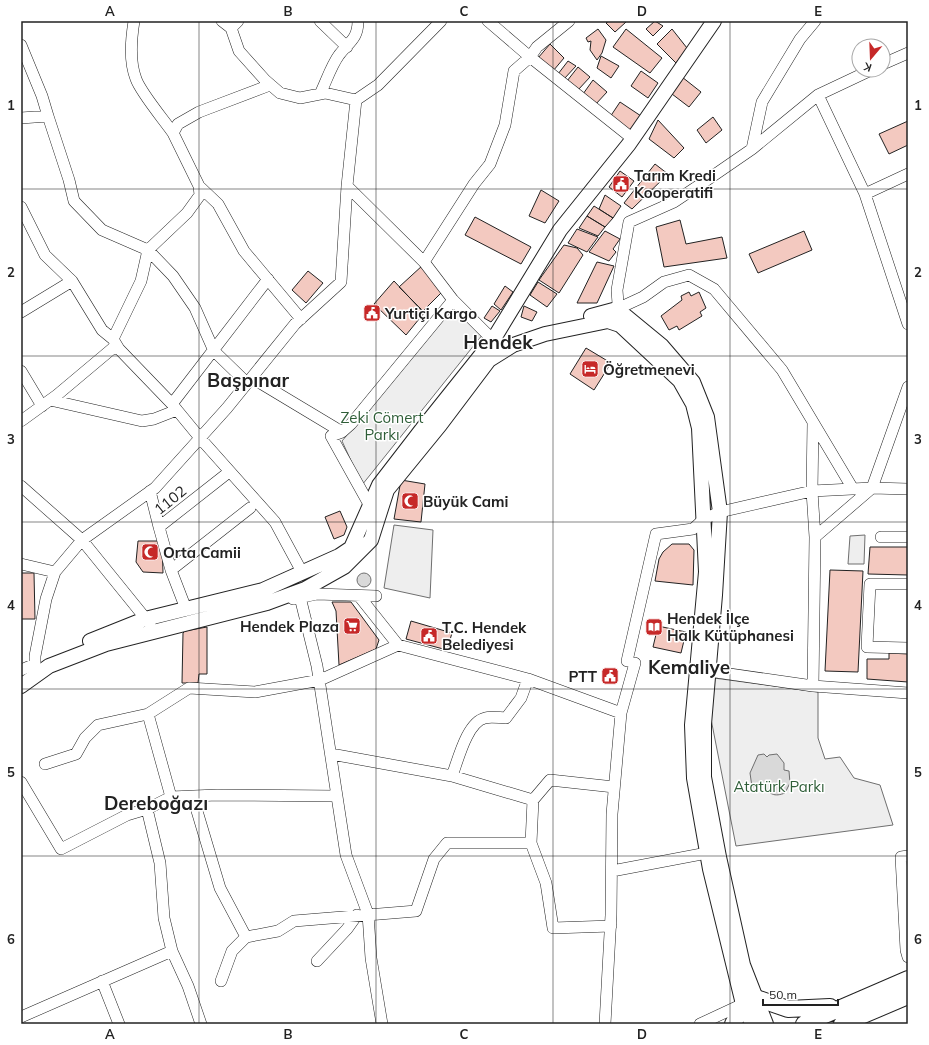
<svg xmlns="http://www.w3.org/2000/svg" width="929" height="1045" font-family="Mulish,sans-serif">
<rect width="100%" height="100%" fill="#fff"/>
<path fill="#eee" stroke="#6f6f6f" d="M456 304 483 334 362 485 342 441Z
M394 525 433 530 430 598 384 588Z
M865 535 864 564H848L850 536Z
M714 678 818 692V738L825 759 840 757 854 778 880 785 893 825 736 846 711 719Z"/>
<path fill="#d9d9d9" stroke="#6f6f6f" d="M357 580a7 7 0 1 1 14 0a7 7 0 1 1-14 0Z
M764 754 767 757 769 755 777 754 784 763V770L789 771 790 783 785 793C775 797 768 795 765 784L752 787 750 773 758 755Z"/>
<path fill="#f3c9c0" stroke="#222" d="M609 21H625L626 22 615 32 606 23Z
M655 21 663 26 653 36 646 29Z
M598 29 606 40 602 53 597 60 590 50 591 41 588 42 586 38Z
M626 29 662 58 650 73 613 47Z
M672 29 687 48 676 63 657 44Z
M550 44 564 58 553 71 538 58Z
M601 56 619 66 611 78 597 68Z
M568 61 576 66 564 79 558 74Z
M578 67 590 77 578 90 567 81Z
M641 71 658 83 648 98 631 86Z
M682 77 701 92 689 107 672 94Z
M593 80 607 92 595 105 583 94Z
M620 102 641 116 629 131 610 117Z
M713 117 722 130 706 143 697 130Z
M658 120 684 148 674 158 649 139Z
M908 121V145L889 154 879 134Z
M655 164 668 174 632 209 624 203Z
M620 171 634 181 622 197 609 187Z
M541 190 559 201 545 223 529 216Z
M605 195 621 206 613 218 599 209Z
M594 206 613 218 605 227 587 216Z
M587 216 605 227 598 236 579 228Z
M475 217 531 247 521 264 465 235Z
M680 220 686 244 722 237 727 258 664 267 656 227Z
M577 229 598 237 587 252 568 243Z
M605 231 620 239 613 249 616 252 609 261 589 252Z
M804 231 812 250 758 273 749 254Z
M564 245 577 248 583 255 559 293 539 280Z
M597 262 614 266 597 303H577Z
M423 265 443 291 423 311 399 287Z
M308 271 323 283 306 303 292 290Z
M394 281 424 313 406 335 374 304Z
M538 282 557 294 547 307 530 295Z
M505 286 513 292 501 310 494 304Z
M689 292 691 296 699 292 706 308 700 312 702 316 679 330 677 326 669 330 661 316 682 300 681 296Z
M492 306 500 311 491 322 484 318Z
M524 306 537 312 532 321 521 317Z
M586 348 611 363 594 390 570 374Z
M401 480 425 484 421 522 394 519Z
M340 511 347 527 344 535 334 539 325 517Z
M138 541H162L163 573 143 572 136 562Z
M672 544H689L694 550 693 585 655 581 659 559 663 552Z
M870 547H908V575L868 574Z
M830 570 863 571 858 672 825 671Z
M21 573H34L35 619H21Z
M332 602H351L379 640 376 649 339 665 336 611Z
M411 621 452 633 447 650 406 639Z
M658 626 686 632 681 653 653 647Z
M207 627V674H199L198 683H182L183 633 185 631Z
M889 653 908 654V682L867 679V659H889Z"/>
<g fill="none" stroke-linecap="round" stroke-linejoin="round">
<defs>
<path id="minor" d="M134 21C131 40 129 61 136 79 141 93 164 120 173 133
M222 21 231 28
M238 21 231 28 239 51 265 80 280 93 300 98 325 93 356 100 378 85 441 21
M320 21 347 47
M488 21 530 57 514 71 505 125 490 164 474 184 424 262 453 300 493 340
M569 21 537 47 530 57 633 139
M21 45 42 96 48 116
M883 64 908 53
M270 85 199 112 178 124 173 133 199 186 200 195 187 213 148 250 141 281 113 339 119 349 172 404 200 438 275 522 302 572
M320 94C326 82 331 66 339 55 349 42 358 39 358 21
M818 95 865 194 908 174
M356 100 347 186 424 262
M21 118 48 116 69 180 74 201 102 230 148 250 173 276 195 308 214 351 247 383
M752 149 762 102 800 39 815 21
M199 186 218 204 244 251 301 319
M865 194 908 324
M21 207 45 255 72 281 102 330 113 339
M617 309 643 297 664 282 689 275 714 289 782 370 853 489
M21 312 72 281
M619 317 617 290 629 222 674 202 707 180 752 149 818 95 871 70
M21 371 42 406
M252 378 342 432
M50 400 142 421 154 419 177 410
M172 404 268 279
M21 421 57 395 113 348 119 349
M21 486 82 540 150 624
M150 491 159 527
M370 506 331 436 342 432 351 424 453 300
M815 537 872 488 908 387
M881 537H908
M21 564 55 572
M171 570 250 508
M908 584H870L867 647 908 648
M359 596 398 645
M300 597 317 666 346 855 368 914 371 958 382 1024
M293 599 317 594 376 596
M186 609 171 570 159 527 229 472
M627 661 656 534 693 529 704 519 720 512 812 491 872 488 908 489
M21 670 35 664V656L46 599 55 572 82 540 155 488 227 408 295 324 341 282 347 186
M702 670 813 686 908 693
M813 686 815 537 812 491 813 423
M148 714 189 688 255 692 320 680 398 645 528 679
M331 754 452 776 533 800
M45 764 76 754 85 738 98 725 148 714 171 797
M452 776C458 760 467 722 485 718 491 716 500 718 506 718L521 698 528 679 621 713
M21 782 61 849 127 815 147 809 171 797 217 795 337 796
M199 796 197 811 220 888 246 937 232 951 221 981
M531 843 533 800 550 780 614 787
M908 856 901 857 906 950 908 957
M612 871 707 853
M246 937 278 931 294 921 416 911 434 859 447 843H531L546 883 553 928 611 926
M172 951 188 986 201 1024
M317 961 347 929 357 915
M102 981 119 1024
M21 1017 172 951 164 918 160 863 147 809
M605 1024 611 915 612 814 621 713 635 663
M700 1024 743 1004"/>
<path id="major" d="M591 316 617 309 662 346 693 382 707 417 720 512 715 595 704 724V777L719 857 743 965 766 1024
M90 641 145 619 263 590 339 556 351 548 379 485 426 424 493 340 560 230 629 144 714 21
M21 686 49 666 106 644 267 603 305 589 344 567 371 540 387 490 440 425 489 360 513 345 545 334 608 321 620 325 680 381 693 404 699 428 706 572 692 725 694 778 710 869 743 1004 752 1024"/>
<path id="highway" d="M756 998 788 1009 830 1007
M733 1024 743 1004
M804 1024 908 979
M842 1024 908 996"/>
</defs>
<use href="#minor" stroke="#222" stroke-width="12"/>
<use href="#major" stroke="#222" stroke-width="16"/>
<use href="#highway" stroke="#222" stroke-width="18"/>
<use href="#minor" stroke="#fff" stroke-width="11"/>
<use href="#major" stroke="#fff" stroke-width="14"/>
<use href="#highway" stroke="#fff" stroke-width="16"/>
</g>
<path fill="none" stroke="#222" stroke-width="1" stroke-opacity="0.55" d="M199 21V1024M376 21V1024M553 21V1024M730 21V1024M21 189H908M21 356H908M21 522H908M21 689H908M21 856H908"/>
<defs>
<symbol id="civic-square" viewBox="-11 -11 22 22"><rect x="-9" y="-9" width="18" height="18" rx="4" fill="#c62828" stroke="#fff"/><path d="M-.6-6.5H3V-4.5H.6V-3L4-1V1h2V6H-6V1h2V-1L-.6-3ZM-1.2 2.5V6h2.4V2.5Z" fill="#fff"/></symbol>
<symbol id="hotel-square" viewBox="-11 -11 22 22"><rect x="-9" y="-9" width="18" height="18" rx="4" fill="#c62828" stroke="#fff"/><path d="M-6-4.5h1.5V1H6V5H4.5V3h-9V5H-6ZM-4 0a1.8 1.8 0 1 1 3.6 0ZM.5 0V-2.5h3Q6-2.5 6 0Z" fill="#fff"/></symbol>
<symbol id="mosque-square" viewBox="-11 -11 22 22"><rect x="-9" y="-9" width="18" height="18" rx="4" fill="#c62828" stroke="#fff"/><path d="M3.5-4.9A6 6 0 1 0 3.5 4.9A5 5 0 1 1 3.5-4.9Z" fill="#fff"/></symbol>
<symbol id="supermarket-square" viewBox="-11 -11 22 22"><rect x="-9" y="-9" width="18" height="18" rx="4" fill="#c62828" stroke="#fff"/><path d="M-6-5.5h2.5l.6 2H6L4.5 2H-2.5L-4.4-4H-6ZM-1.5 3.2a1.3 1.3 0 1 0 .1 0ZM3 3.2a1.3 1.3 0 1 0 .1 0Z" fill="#fff"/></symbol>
<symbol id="library-square" viewBox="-11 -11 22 22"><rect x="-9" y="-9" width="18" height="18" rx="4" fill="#c62828" stroke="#fff"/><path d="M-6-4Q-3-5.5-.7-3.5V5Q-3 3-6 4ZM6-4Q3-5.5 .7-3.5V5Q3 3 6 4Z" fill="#fff"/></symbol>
</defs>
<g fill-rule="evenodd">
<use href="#civic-square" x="611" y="174" width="20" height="20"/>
<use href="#civic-square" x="362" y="303" width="20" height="20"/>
<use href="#hotel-square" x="580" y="359" width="20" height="20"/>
<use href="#mosque-square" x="400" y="491" width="20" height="20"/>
<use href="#mosque-square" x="140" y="542" width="20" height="20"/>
<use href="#supermarket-square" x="342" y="616" width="20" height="20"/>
<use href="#library-square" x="644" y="617" width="20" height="20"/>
<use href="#civic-square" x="419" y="626" width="20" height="20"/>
<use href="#civic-square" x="600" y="666" width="20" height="20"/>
</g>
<g text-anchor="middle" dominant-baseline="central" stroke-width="3" stroke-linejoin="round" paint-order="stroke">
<g font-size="15" font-weight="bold" fill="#222" stroke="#fff" text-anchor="start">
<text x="634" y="175">Tarım Kredi<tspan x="634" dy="17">Kooperatifi</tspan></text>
<text x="385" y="313">Yurtiçi Kargo</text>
<text x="603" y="369">Öğretmenevi</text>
<text x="423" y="501">Büyük Cami</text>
<text x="163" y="552">Orta Camii</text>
<text x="667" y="618">Hendek İlçe<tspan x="667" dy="17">Halk Kütüphanesi</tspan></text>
<text x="339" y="626" text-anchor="end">Hendek Plaza</text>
<text x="442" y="627">T.C. Hendek<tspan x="442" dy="17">Belediyesi</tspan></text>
<text x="597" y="676" text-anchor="end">PTT</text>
</g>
<g font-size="15" fill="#2f5e38" stroke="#fff">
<text x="382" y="417">Zeki Cömert<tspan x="382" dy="17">Parkı</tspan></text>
<text x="779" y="786">Atatürk Parkı</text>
</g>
<g font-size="15" fill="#222" stroke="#fff">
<text transform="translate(170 500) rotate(-39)">1102</text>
</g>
<g font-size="19" font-weight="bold" fill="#222" stroke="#fff">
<text x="498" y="342">Hendek</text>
<text x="248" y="380">Başpınar</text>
<text x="689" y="667">Kemaliye</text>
<text x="156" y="803">Dereboğazı</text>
</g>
</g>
<rect width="929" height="1045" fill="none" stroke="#ffffff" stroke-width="44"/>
<g transform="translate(871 58) rotate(199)"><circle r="19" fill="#ffffff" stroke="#a7a7a7"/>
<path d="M0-3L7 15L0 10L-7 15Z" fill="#c62828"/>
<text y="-6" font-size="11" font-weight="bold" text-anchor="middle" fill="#222222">K</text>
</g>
<path d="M763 999v6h75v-6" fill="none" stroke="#222222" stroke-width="2"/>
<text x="769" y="999" font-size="12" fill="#222222" stroke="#ffffff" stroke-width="3" paint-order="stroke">50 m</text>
<rect x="22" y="22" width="885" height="1001" fill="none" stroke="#222" stroke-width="1.5"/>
<g font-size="13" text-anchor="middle" font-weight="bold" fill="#222">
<text x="110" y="16">A</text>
<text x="288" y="16">B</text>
<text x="464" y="16">C</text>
<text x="642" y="16">D</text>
<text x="818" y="16">E</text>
<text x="11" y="110">1</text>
<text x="918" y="110">1</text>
<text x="11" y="277">2</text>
<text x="918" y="277">2</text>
<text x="11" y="444">3</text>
<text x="918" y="444">3</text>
<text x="11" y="610">4</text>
<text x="918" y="610">4</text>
<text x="11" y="777">5</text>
<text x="918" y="777">5</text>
<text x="11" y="944">6</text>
<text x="918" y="944">6</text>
<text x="110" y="1039">A</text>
<text x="288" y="1039">B</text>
<text x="464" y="1039">C</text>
<text x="642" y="1039">D</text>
<text x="818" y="1039">E</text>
</g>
</svg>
